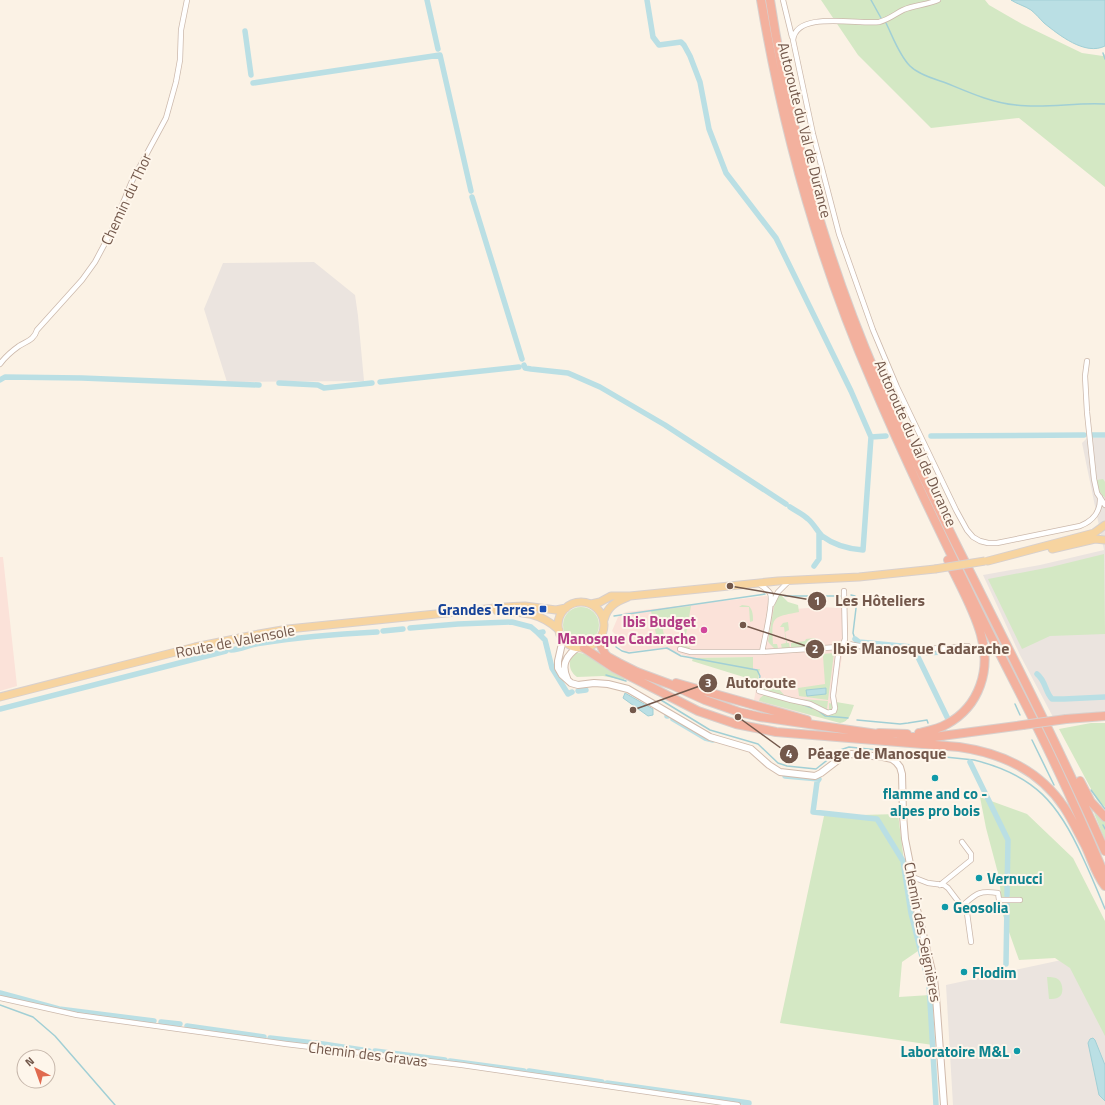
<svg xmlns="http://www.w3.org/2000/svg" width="1105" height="1105" font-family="'Titillium Web',sans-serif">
<rect width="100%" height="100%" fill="#fbf2e5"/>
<path fill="#fbe2d9" d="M0 557H3L17 686 0 691Z
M767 596 771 606 795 609 821 607 839 608 847 606 848 634 843 650 832 720 789 710 754 700 760 669H753V657L693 658 662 648 626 652 618 645 615 634 612 631 618 617 622 614 626 612Z"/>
<path fill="#ebe4df" d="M314 262 355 295 358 316 364 381 227 382 204 309 223 263Z
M1087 438H1105V711L1053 717 1020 655 983 575 1040 565 1104 550 1082 443Z
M1080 956 1105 1022V1105H953L946 985Z"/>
<path fill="#d4e8c4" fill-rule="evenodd" d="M821 0H985L989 5 1022 24 1082 53 1103 56 1105 54V187L1019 118 931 128 858 55Z
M1103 479 1105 482V498C1100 493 1097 487 1097 480Z
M1104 554 1105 634 1050 636 1022 649 988 579 1051 567Z
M778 594 781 595 788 602 798 605 799 612C773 617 771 616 773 644H777L778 648H774L769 643 768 641 774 607Z
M742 605 749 606C753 611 753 615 753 621L750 622 749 607H739Z
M691 606 684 646 689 647V645L690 650 681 647 686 622C676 618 667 615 662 626L664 635 662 636 656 634 651 611Z
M563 625a18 18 0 1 1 36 0a18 18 0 1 1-36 0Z
M788 622 789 630 785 632 787 643H789L790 648 782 649 781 644 786 643 784 627H780L783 623Z
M815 638 816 646 791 648V643L805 641 806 639Z
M575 653C587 651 597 663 607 669 612 673 619 675 625 678L624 680 603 676 577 677C569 671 569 665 571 656Z
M834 653 828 700 799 696 798 688 825 684 823 656 810 657V655ZM825 688 826 694 807 696V690Z
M753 657V669H760L756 690 749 688 751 682 750 679 692 661 693 658Z
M760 688H778L785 696Z
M765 694 787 701 807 704 827 714H834L836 708V702L854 705C851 713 849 722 840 723L759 701 760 698Z
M802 699 828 701 827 709 829 710V703L833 704V710L829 712 809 701Z
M1091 723H1105V807L1097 800 1059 729Z
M980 797 1027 814 1073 858 1105 921V1036L1070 968 1055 958 1019 960 1003 915 999 877 986 828Z
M1094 813 1105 821V840Z
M898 814 910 908 918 951 902 962 899 997 930 995 933 1045 780 1023 824 816Z
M1047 977C1051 977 1056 977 1059 980 1063 984 1064 994 1059 997 1056 999 1052 999 1049 999Z"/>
<path fill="#badfe4" stroke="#a1cfd5" d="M1011 0H1105V46C1085 56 1059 35 1044 23 1040 19 1036 14 1031 10 1025 6 1017 4 1011 0Z
M826 688V694L807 696 806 690Z
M625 693 653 709V715L648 716 623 698Z
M1093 1038 1095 1040 1105 1065V1101L1099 1095 1088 1043 1090 1039Z"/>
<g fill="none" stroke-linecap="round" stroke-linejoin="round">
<path stroke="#a1cfd5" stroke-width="1.5" d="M871 0 881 18
M886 23C893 37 899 55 910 66 919 75 935 79 946 83 968 92 992 103 1016 105 1046 109 1075 102 1105 104
M1103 53 1105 59
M851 595 855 596 857 600 853 633 855 639
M785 596H840
M614 616 765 594
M616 647 622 651 629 653 667 648 681 656 687 657 757 670 760 676 758 686
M606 675 626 681
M661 700 710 730 758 744 778 763 787 766 816 769 840 750 849 747 974 760C1035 775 1059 804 1083 858 1091 875 1098 892 1105 909
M801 704 812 708
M1015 704 1020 715
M816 709 825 716 848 718
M857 720 900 724 908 723 927 720 928 723
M1032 740 1054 785
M1091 790 1105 809
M1103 825 1105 829
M0 1005 33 1017 55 1036 115 1105"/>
<path stroke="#badfe4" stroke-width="5.5" d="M427 0 438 49
M647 0 653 37 659 45 681 42 684 45 690 56 700 82 709 129 726 173 776 238 851 391 871 437 863 550C848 549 834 545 822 536 817 531 814 524 808 519 803 514 796 511 790 507
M245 31 251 75
M253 83 440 55 471 191
M472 197 522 359
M524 365 525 368 531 369 568 373 600 387 665 425 786 504
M0 380 5 377 82 378 259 385
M380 382 519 367
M279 383 318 385 324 388 372 383
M1092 435H1105
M931 436 1084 435
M871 437 886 436
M814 566 819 559V533
M410 628 458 624 512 622 531 627 538 633 543 632
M383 631 403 629
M538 633 545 640 552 668 568 694 572 692
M855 639 859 642 912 647
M231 650C242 649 251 644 262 643 299 637 338 634 377 632
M916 653 947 717
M921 653 968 651
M1037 674C1046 681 1045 692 1052 699H1064L1105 697
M578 691 586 690
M0 709 226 651
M667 716H668
M673 719 705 738 713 740
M970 762 1008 840 1007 895
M785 776 819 779 817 782 813 812 877 819 903 861 911 913 929 984 936 1105
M1006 964 1007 904
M1006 975V973
M0 993 59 1009 154 1021
M161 1022 180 1024
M187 1026 264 1037
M270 1038 323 1044 369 1051
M375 1051 445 1060
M450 1061 524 1071
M529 1071 602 1082
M607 1083 749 1103"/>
<defs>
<path id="street" d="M783 0 792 37
M938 0C927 5 914 5 903 10 895 14 888 20 879 22 859 25 796 10 793 40L813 134 839 234 873 330 897 387 956 510 967 530 973 537 980 541 988 543H997L1080 526C1093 521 1101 511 1100 497
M1087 361 1085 376 1087 412 1094 479 1097 493 1105 505
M0 364C5 357 12 351 19 346 27 341 34 340 37 330L82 280 95 262 111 232 132 181 166 118 176 82 180 60 181 30 187 0
M772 604 778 592 790 580
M844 643C885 653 926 649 968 646
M680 649 691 652H762C764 641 774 601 770 593 767 589 762 586 758 583
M762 652 839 647
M759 691 791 700 810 704 828 713 834 711 835 708 833 696 839 647 843 645 845 639 844 591
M910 876 928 883 944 885 948 888 967 913 971 942
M940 885 971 860V854L962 842
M1000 900H1020
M962 906C976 894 978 890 998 893L1000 906
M0 998 77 1015 286 1044 462 1065 738 1105"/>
<path id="secondary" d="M563 639 558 661V668L562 675 571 683 578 685 594 683 608 684 628 689 710 737 751 749 769 765 780 772 815 776 821 773 842 757 851 754 883 757 892 759 896 762 900 767 902 774 903 815 905 839 910 864 911 885 934 979 936 997 944 1105
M567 678C561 665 566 656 577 648"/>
<path id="primary" d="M1052 549 1095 539 1105 540
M988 561 1094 533 1105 525
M558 625a23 23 0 1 1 46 0a23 23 0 1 1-46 0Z
M591 604 600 602 611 596H630L778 581 859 577 935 569
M497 611C521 612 540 612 559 630
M604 620C607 607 615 602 628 597
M0 697 195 647 259 634 288 629 505 607 525 606 556 610 566 608"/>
<path id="highway" d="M761 0C783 131 819 260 872 382 904 458 940 532 976 606 997 649 1019 691 1040 733 1063 780 1085 828 1105 876
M770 0C790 130 825 256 877 377 901 433 929 489 956 544 1007 646 1059 747 1105 851
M598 640 605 654 608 657 619 663 637 672 672 685 705 700 739 712 760 717 884 735
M584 648 614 668 698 711 736 724 776 732 959 747C1001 753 1040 771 1064 807 1072 819 1078 832 1085 845 1091 857 1096 875 1105 886
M676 683 807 720
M1066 719 1105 716
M879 733 907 734
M919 733C928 731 939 729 947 724 980 706 991 669 981 635 974 609 959 584 948 560
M901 737H934L1023 725
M1080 781 1091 802 1105 817"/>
</defs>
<use href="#street" stroke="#ccb9ac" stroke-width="6"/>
<use href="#secondary" stroke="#d1bbac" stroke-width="8"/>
<use href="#primary" stroke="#d8d0cd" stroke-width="9"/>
<use href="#highway" stroke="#d8d0cd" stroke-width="10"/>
<use href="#street" stroke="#fff" stroke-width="4.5"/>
<use href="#secondary" stroke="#fff" stroke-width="6"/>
<use href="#primary" stroke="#f7d4a0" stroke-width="7"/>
<use href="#highway" stroke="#f3b19e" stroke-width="8"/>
<defs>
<path id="primary-bridge" d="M935 569 985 561"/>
<path id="highway-bridge" d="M1023 725 1066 719"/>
</defs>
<use href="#primary-bridge" stroke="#d8d0cd" stroke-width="9" stroke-linecap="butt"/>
<use href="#highway-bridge" stroke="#d8d0cd" stroke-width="10" stroke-linecap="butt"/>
<use href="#primary-bridge" stroke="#f7d4a0" stroke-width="7"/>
<use href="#highway-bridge" stroke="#f3b19e" stroke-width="8"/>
</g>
<rect fill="#1a4fb4" stroke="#fef6eb" stroke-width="1.5" x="539" y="605" width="8" height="8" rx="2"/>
<circle fill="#d1479c" stroke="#fef6eb" stroke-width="1.5" cx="704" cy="630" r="4"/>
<g fill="#0f9aa8" stroke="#fef6eb" stroke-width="1.5">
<circle cx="935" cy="778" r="4"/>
<circle cx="979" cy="878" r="4"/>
<circle cx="945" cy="907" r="4"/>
<circle cx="964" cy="972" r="4"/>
<circle cx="1017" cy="1051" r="4"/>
</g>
<g text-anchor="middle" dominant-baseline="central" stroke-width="4" stroke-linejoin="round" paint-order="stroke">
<g font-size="15" fill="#73584b" stroke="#fef6eb">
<text transform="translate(805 130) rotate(76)">Autoroute du Val de Durance</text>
<text transform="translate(126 199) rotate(-65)">Chemin du Thor</text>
<text transform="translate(916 443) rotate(66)">Autoroute du Val de Durance</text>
<text transform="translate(235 641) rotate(-11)">Route de Valensole</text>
<text transform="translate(923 932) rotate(79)">Chemin des Seignières</text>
<text transform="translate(368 1054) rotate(7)">Chemin des Gravas</text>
</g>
<g font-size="15" font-weight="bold" fill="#164399" stroke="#fef6eb" text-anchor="end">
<text x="535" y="609">Grandes Terres</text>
</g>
<g font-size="15" font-weight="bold" fill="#b23c85" stroke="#fef6eb" text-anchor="end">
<text x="696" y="621">Ibis Budget<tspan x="696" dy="17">Manosque Cadarache</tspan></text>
</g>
<g font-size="15" font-weight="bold" fill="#0d838f" stroke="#fef6eb" text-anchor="start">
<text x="935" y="793" text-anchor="middle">flamme and co -<tspan x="935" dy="17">alpes pro bois</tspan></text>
<text x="987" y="878">Vernucci</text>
<text x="953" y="907">Geosolia</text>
<text x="972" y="972">Flodim</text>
<text x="1009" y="1051" text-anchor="end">Laboratoire M&amp;L</text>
</g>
</g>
<path fill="none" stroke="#73584b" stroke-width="1.5" d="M730 586L817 601M743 625L815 649M633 710L708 683M738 717L789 754"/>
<g fill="#73584b" stroke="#fef6eb" stroke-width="1.5">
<circle cx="730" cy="586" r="4"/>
<circle cx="743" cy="625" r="4"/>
<circle cx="633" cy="710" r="4"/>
<circle cx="738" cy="717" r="4"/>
<circle cx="817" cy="601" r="10"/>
<circle cx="815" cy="649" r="10"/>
<circle cx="708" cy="683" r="10"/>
<circle cx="789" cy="754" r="10"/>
</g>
<g font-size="12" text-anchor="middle" font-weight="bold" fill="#fff">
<text x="817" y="605">1</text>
<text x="815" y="653">2</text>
<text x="708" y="687">3</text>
<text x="789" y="758">4</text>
</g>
<g font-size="16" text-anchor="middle" font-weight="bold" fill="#73584b" stroke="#fef6eb" stroke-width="4" stroke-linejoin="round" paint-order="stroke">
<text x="880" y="606">Les Hôteliers</text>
<text x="921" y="654">Ibis Manosque Cadarache</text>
<text x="761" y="688">Autoroute</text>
<text x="877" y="759">Péage de Manosque</text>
</g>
<g transform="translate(36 1069) rotate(319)"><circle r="19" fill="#fef6eb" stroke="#c6b7ab"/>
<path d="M0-3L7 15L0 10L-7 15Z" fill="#e06a4f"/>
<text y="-6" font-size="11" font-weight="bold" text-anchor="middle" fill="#73584b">N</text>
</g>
</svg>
